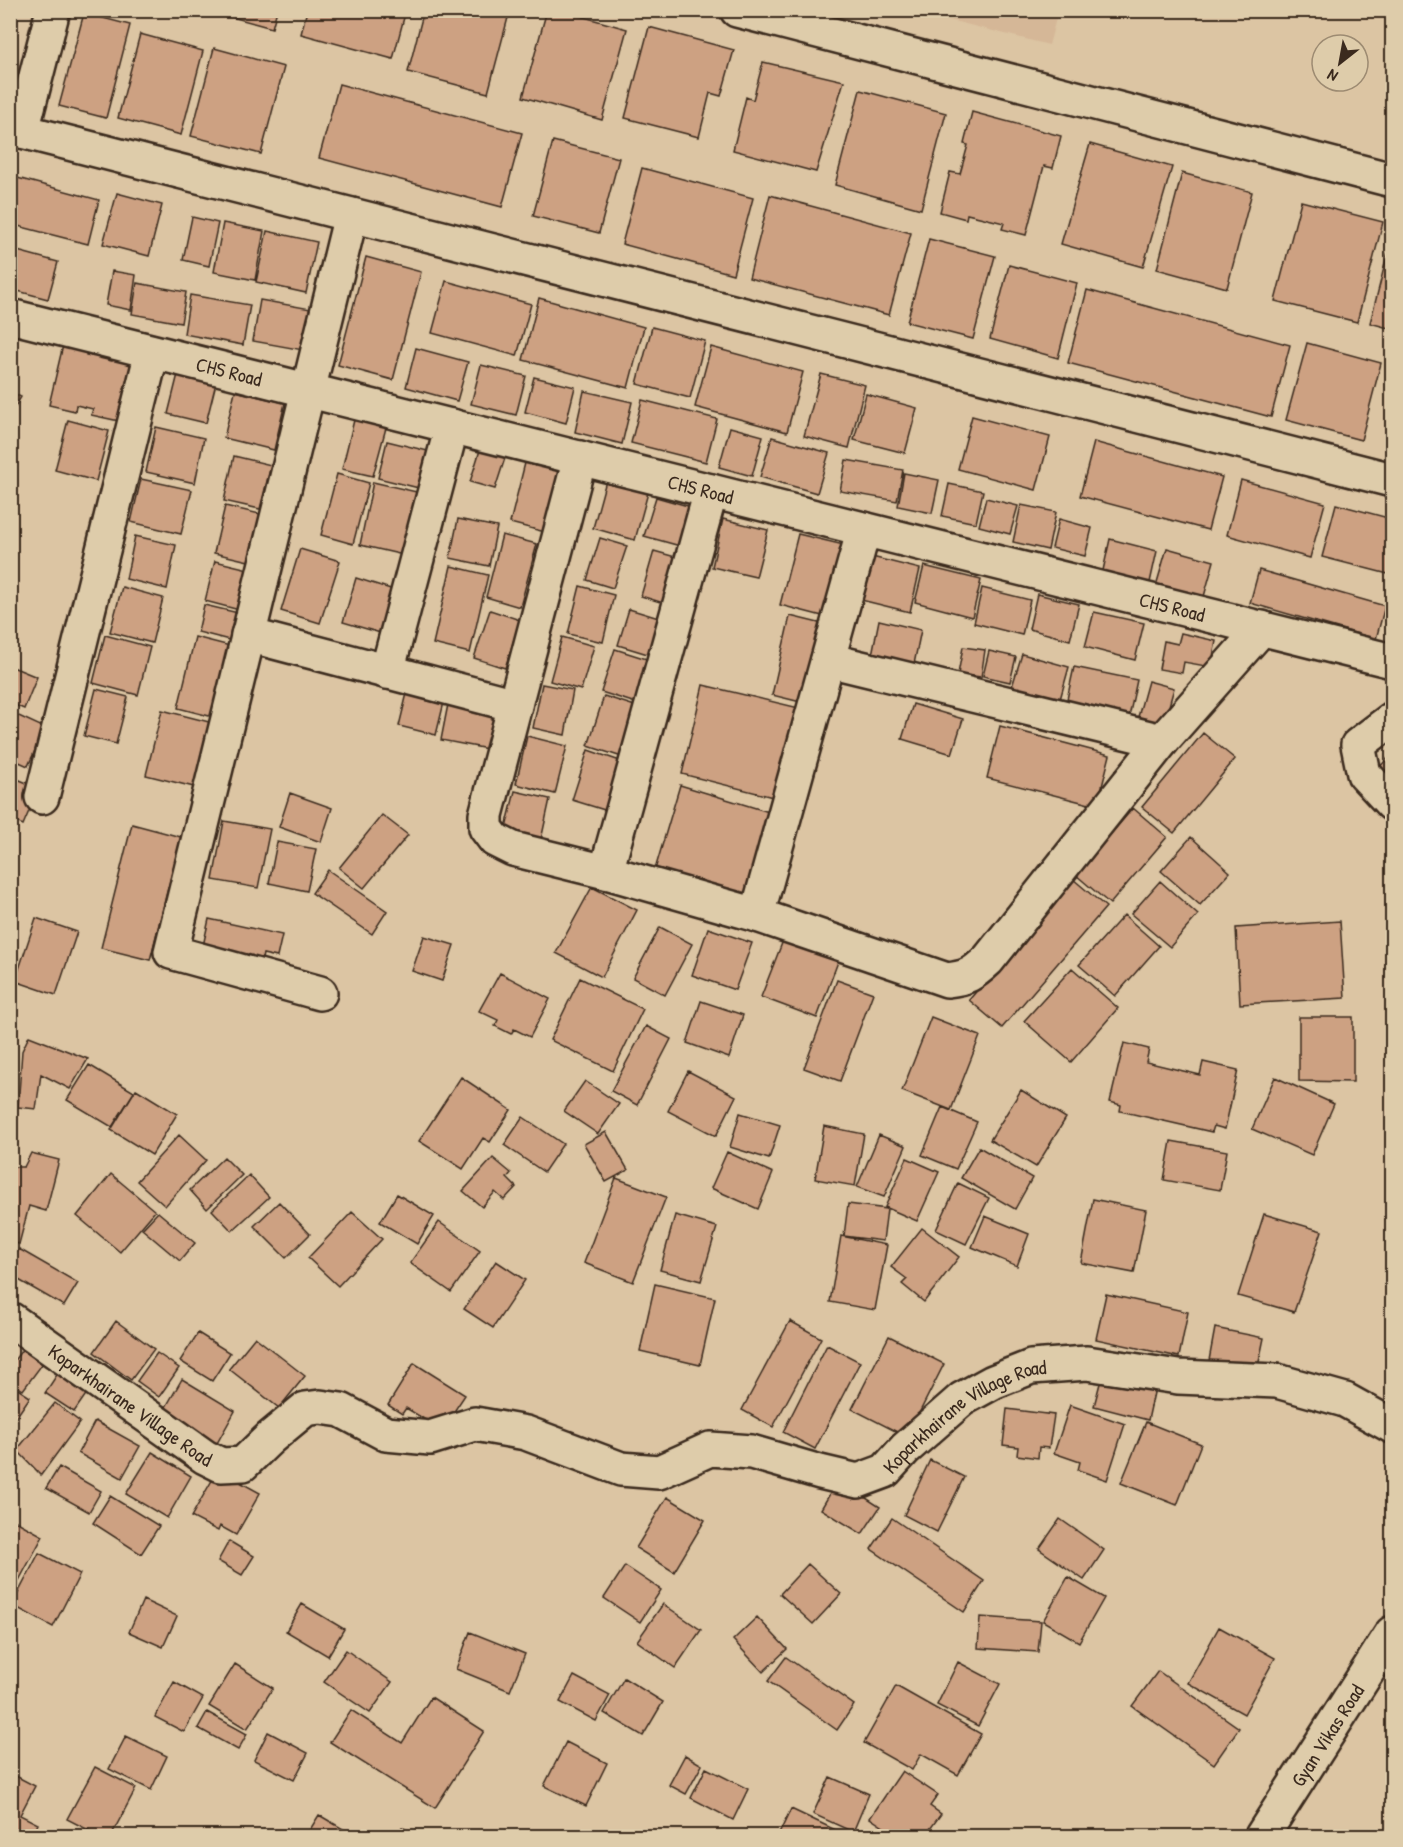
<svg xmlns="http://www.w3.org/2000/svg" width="1403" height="1847" font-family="'Patrick Hand',sans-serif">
<rect width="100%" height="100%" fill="#dcc5a3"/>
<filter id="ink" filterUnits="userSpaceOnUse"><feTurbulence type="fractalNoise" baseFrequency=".0167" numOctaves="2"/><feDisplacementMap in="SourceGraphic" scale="12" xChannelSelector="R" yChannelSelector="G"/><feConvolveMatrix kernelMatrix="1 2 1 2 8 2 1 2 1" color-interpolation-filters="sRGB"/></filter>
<g filter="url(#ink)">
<path fill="#d5b797" d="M914 11H1058L1049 45Z"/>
<path fill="#cda182" stroke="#3b2a1e" stroke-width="1.5" d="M206 10H277L272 28Z
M307 10H406L393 59 301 34Z
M424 10H510L488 93 408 72Z
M547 10H559L627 29 602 120 523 97Z
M84 13 130 25 106 118 59 106Z
M649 27 734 50 721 96 710 93 699 137 625 118Z
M140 34 203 51 181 135 118 118Z
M214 48 284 67 261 154 191 136Z
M763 62 844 81 816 172 733 150 746 97 753 100Z
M339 84 522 133 502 207 319 158Z
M860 90 946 113 921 209 835 185Z
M972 112 1061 136 1053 168 1044 166 1026 235 1002 229 1004 223 967 214 966 219 940 212 950 172 960 174 968 145 964 144Z
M553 141 619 158 599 233 533 216Z
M1090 144 1172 167 1143 267 1061 244Z
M642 168 753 198 733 274 622 244Z
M1182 173 1252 192 1227 288 1157 269Z
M10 176 99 200 88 244 10 224Z
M117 193 162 205 149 256 103 244Z
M770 195 911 233 889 315 749 278Z
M1301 201 1383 222 1357 322 1275 301Z
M192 217 218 223 209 266 183 260Z
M223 223 264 231 255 280 214 272Z
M267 231 317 242 306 293 256 282Z
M1392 236V329L1370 323Z
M929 239 995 256 973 339 907 322Z
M10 249 58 262 48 299 10 289Z
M366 257 421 272 393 380 338 365Z
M1009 265 1077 283 1058 358 990 339Z
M112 271 136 275 131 310 106 305Z
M446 281 531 304 517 356 432 333Z
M137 283 186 292 181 323 132 314Z
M1087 290 1290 345 1271 417 1068 363Z
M190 295 250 305 243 345 184 334Z
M539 298 644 327 628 388 523 360Z
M260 300 311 309 303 350 253 341Z
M652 327 705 341 690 398 637 384Z
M64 341 88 346 86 355 112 361 114 352 139 358 124 422 91 415 93 409 76 405 75 411 49 405Z
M1307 343 1381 363 1361 440 1286 420Z
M711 347 803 372 787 432 695 407Z
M416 348 468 362 457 401 406 387Z
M481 365 526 376 516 415 471 404Z
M179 370 217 379 206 423 168 414Z
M821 374 865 385 849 448 804 436Z
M534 377 575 387 566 423 525 412Z
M235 391 285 403 274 450 224 438Z
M584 391 632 402 622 444 575 432Z
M10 392 21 397 10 415Z
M866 394 917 408 905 453 854 440Z
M642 400 717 419 706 462 631 443Z
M355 416 387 424 373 476 342 469Z
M972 416 1050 437 1036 490 958 469Z
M68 420 109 431 96 481 55 470Z
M1392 425V452L1386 451Z
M156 427 204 438 195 483 146 472Z
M730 427 763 436 752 476 719 467Z
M772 437 829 453 817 493 760 477Z
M387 441 432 452 423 489 378 478Z
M1094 442 1222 477 1208 530 1080 496Z
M481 447 506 455 495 489 470 482Z
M527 455 570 466 553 534 510 523Z
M234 456 271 465 260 509 224 501Z
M846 460 903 470 897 501 840 491Z
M904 473 939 480 932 513 898 506Z
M337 474 369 483 353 544 321 535Z
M607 477 649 489 635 540 593 528Z
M141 479 192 490 181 534 131 522Z
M1241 480 1325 503 1310 558 1227 535Z
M373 482 421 493 408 556 360 545Z
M949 484 983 491 976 523 942 516Z
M656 497 702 510 691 549 644 536Z
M986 498 1018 506 1010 534 979 526Z
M1336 504 1392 519V575L1322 557Z
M1021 505 1056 512 1048 550 1013 542Z
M225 506 264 515 253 562 214 553Z
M458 519 497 527 489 566 450 558Z
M723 519 768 530 756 577 712 567Z
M1059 519 1092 528 1085 556 1052 548Z
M798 534 848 546 830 618 780 605Z
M502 535 537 544 520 607 486 597Z
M135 536 176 545 167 589 126 579Z
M600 538 627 546 613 588 587 580Z
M1110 539 1157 551 1149 587 1102 575Z
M1167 548 1214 561 1203 600 1156 586Z
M300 549 340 561 320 623 281 611Z
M654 551 686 560 673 606 641 596Z
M864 555 920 569 910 612 853 598Z
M215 561 261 572 251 613 205 601Z
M451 566 488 575 470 653 433 644Z
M924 566 981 580 972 617 915 602Z
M1259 570 1385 606 1376 639 1250 603Z
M356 578 397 591 384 634 343 622Z
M580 586 614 595 603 642 568 634Z
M122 587 163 598 152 643 110 632Z
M982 588 1030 600 1022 635 974 623Z
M1037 594 1079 604 1070 640 1029 629Z
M204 605 247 615 241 643 198 632Z
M629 609 662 619 651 655 618 645Z
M490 610 520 620 505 668 474 658Z
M1094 612 1144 623 1135 660 1085 647Z
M790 616 831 626 813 705 772 695Z
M879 620 921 630 914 664 872 655Z
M1181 633 1216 641 1211 667 1184 662 1182 673 1159 669 1164 641 1178 644Z
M105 635 150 647 138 695 93 683Z
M195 637 238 648 221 719 178 708Z
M562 637 594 646 581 690 550 681Z
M963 647 985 650 981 677 958 674Z
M615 649 653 661 639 704 601 692Z
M989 651 1016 657 1010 682 983 676Z
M1022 654 1069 667 1059 703 1011 690Z
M10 666 37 677 24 709 10 703Z
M1074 667 1137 680 1129 717 1066 704Z
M1148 681 1174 688 1164 724 1138 717Z
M542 684 573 690 565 735 533 728Z
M409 685 446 694 436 735 399 726Z
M703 685 799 708 777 798 682 774Z
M96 689 128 697 116 744 84 736Z
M450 694 497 704 488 749 441 740Z
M604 696 641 708 625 758 588 746Z
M913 704 963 719 952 754 902 739Z
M162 710 217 724 202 789 146 775Z
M10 712 45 728 28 766 10 758Z
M1000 726 1110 755 1097 806 987 778Z
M1203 733 1235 759 1174 833 1142 807Z
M527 736 567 746 555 794 516 784Z
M588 750 623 762 608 811 572 800Z
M1392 754V793L1373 774Z
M10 776 39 788 23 825 10 819Z
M680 785 769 812 743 900 654 873Z
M515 791 550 799 541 840 505 832Z
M290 793 332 808 321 842 279 827Z
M1133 808 1167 837 1110 904 1076 875Z
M382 815 408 835 364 888 339 868Z
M224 821 270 829 258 888 213 880Z
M132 824 181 837 150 960 101 948Z
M1191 837 1230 872 1200 905 1161 871Z
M277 842 316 849 307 891 269 883Z
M328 870 387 911 372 934 312 893Z
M1073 879 1106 907 1002 1028 969 1000Z
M1160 881 1198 915 1170 947 1131 914Z
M592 887 637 910 602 977 556 953Z
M1124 915 1159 946 1115 996 1079 965Z
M36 918 77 932 56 995 15 981Z
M209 919 282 935 277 957 263 954 260 968 201 955Z
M1340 921 1345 998 1240 1004 1236 928Z
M660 927 692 944 665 995 633 978Z
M708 928 752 943 735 990 692 975Z
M424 936 454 945 442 981 412 971Z
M784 938 839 959 817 1018 761 997Z
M1072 968 1118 1008 1071 1062 1024 1021Z
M500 973 550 999 530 1037 514 1029 511 1034 495 1026 498 1020 479 1011Z
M580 978 643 1009 613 1071 550 1040Z
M837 980 873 993 840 1081 804 1068Z
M701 1001 743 1015 729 1058 687 1043Z
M931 1017 980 1036 951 1110 902 1091Z
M1299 1017H1353V1082L1299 1081Z
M646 1026 671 1039 637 1105 611 1091Z
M29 1036 88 1059 70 1089 41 1074 36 1109 18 1107 22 1051Z
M1124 1043 1149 1049 1146 1062 1200 1075 1203 1062 1238 1070 1225 1129 1214 1126 1212 1132 1120 1111 1121 1105 1110 1102Z
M89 1065 134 1092 112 1127 67 1100Z
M688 1071 736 1096 716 1136 668 1111Z
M461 1077 511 1110 490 1142 483 1138 463 1169 419 1141Z
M1275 1077 1334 1104 1312 1155 1252 1129Z
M585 1081 619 1104 598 1134 564 1111Z
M136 1089 177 1114 152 1155 111 1130Z
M1021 1090 1066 1118 1036 1167 990 1140Z
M942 1107 977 1122 956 1169 922 1155Z
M740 1113 780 1125 769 1159 730 1147Z
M523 1117 563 1144 544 1172 504 1145Z
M824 1126 864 1134 855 1186 815 1179Z
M606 1132 628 1170 606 1182 584 1144Z
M179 1135 206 1160 165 1206 137 1181Z
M879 1135 906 1146 884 1197 857 1187Z
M1171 1141 1227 1151 1220 1190 1164 1180Z
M979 1147 1032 1178 1015 1209 961 1178Z
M727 1152 773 1173 758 1209 711 1188Z
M31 1153 59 1160 46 1211 29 1206 19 1244 10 1242V1167H24Z
M224 1157 242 1175 207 1209 190 1190Z
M493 1158 511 1173 507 1178 516 1187 504 1200 495 1192 482 1207 463 1191Z
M907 1158 939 1172 917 1221 885 1207Z
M111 1174 155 1211 120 1252 77 1216Z
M249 1175 269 1197 232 1231 212 1210Z
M616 1178 666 1197 633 1282 584 1263Z
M958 1183 989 1198 966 1244 936 1230Z
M397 1194 434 1216 417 1244 380 1222Z
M1093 1199 1146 1210 1134 1273 1081 1263Z
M279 1202 310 1234 286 1258 254 1226Z
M848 1204 887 1209 883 1241 844 1236Z
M158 1212 195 1243 180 1261 142 1229Z
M352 1212 382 1239 338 1286 308 1258Z
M1264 1214 1322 1231 1294 1312 1238 1296Z
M675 1215 717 1227 701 1281 660 1270Z
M985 1216 1029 1234 1017 1266 972 1247Z
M439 1222 480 1251 451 1292 410 1263Z
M922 1228 959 1257 924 1302 902 1284 907 1279 891 1267Z
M841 1236 887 1245 875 1310 830 1302Z
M19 1249 78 1283 64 1306 10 1275V1264Z
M496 1261 525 1280 493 1328 464 1309Z
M655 1284 715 1298 700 1365 640 1351Z
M1106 1294 1188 1312 1179 1357 1096 1339Z
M116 1321 154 1349 131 1380 94 1352Z
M790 1321 821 1338 773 1427 742 1410Z
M1215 1328 1264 1338 1256 1376 1208 1366Z
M198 1333 230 1353 212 1381 180 1361Z
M889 1336 944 1364 907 1437 852 1409Z
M255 1337 305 1376 279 1408 229 1369Z
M29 1340 49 1355 23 1390 10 1381V1366Z
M827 1345 860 1362 815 1449 783 1432Z
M157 1353 179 1368 159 1397 137 1381Z
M414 1363 465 1395 447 1422 439 1417 434 1425 406 1408 402 1414 388 1405Z
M64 1364 94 1383 74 1412 45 1393Z
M1104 1368 1157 1379 1148 1420 1094 1406Z
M182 1379 235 1411 216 1445 162 1414Z
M10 1384 30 1397 10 1426Z
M55 1403 80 1422 41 1475 17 1450Z
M1070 1405 1125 1424 1107 1480 1078 1470 1080 1462 1054 1453Z
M1007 1409 1054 1415 1049 1448 1039 1447 1038 1458 1017 1455 1018 1447 1003 1445Z
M95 1421 140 1446 122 1478 78 1453Z
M1146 1422 1201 1444 1177 1505 1121 1483Z
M152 1452 191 1476 167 1518 126 1494Z
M930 1460 964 1477 937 1532 904 1515Z
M59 1467 101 1491 89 1512 46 1488Z
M218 1470 260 1493 236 1535 220 1526 218 1531 191 1517Z
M838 1480 880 1507 862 1534 821 1509Z
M110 1496 159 1526 141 1554 93 1523Z
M667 1497 705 1520 674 1572 636 1548Z
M10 1518 43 1536 10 1597Z
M892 1518 984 1581 964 1612 871 1549Z
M1060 1519 1104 1550 1084 1580 1039 1549Z
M229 1541 254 1556 242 1575 218 1561Z
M39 1553 80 1574 53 1627 12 1605Z
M808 1564 841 1594 813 1624 780 1594Z
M625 1566 661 1590 640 1622 604 1598Z
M1068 1577 1104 1598 1079 1642 1043 1621Z
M143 1600 177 1616 163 1647 129 1632Z
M302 1604 344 1629 328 1656 286 1631Z
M663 1604 701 1630 675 1668 637 1641Z
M757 1617 787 1649 763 1672 733 1640Z
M980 1617 1041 1621 1038 1652 978 1648Z
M1219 1627 1275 1658 1244 1714 1188 1683Z
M470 1632 525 1654 510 1691 456 1669Z
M346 1650 392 1682 370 1713 324 1682Z
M786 1657 854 1705 837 1730 768 1681Z
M958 1662 1000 1684 978 1726 937 1705Z
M235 1664 273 1688 247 1729 209 1706Z
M1158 1671 1239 1728 1214 1764 1132 1706Z
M574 1676 610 1695 596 1721 560 1702Z
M624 1678 663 1702 643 1736 604 1713Z
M174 1682 203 1698 184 1732 155 1717Z
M896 1686 981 1734 958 1775 921 1754 912 1770 864 1743Z
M431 1697 484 1731 435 1808 330 1742 351 1710 402 1743Z
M207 1712 247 1734 238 1750 198 1728Z
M268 1732 308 1753 294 1780 254 1760Z
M126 1736 167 1756 151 1790 109 1769Z
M566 1742 607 1763 586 1806 544 1786Z
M685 1755 702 1765 686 1794 669 1785Z
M95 1767 136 1788 111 1836H100L67 1819Z
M706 1768 748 1789 733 1820 691 1798Z
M902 1771 938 1795 930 1806 941 1814 925 1836H897L870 1818Z
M10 1773 35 1786 20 1815 38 1824 32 1836H10Z
M830 1777 869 1794 853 1832 813 1814Z
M791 1809 848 1836H778Z
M319 1815 355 1836H306Z
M402 1827 416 1836H396Z"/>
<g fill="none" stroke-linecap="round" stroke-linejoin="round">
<defs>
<g id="street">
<path d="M10 128 1392 480"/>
<path d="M22 131 53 10"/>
<path id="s1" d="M10 316 1392 661"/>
<path d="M580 458 486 815V828L495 840 513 849 606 872 757 915 947 980C967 978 973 974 988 960L1162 741 1262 628"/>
<path d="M248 635 515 705"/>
<path d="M828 660 1162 741"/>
<path d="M387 672 452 426"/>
<path d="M1392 719 1358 745 1364 774 1392 804"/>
<path d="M42 797 152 352"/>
<path d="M606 872 711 491"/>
<path d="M757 915 864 529"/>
<path d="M320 993 171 952 351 215"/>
<path id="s2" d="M10 1319 205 1457 221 1465 243 1464 270 1438 305 1409 320 1407 341 1410 386 1434 430 1438 475 1424 526 1433 621 1469 659 1472 710 1449 751 1452 820 1472 858 1481 885 1471 905 1449 962 1399 993 1382 1031 1367 1087 1363 1178 1377 1277 1381 1345 1400 1392 1426"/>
</g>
<g id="secondary">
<path d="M737 10 1392 180"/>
<path id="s3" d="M1262 1836 1392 1633"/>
</g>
</defs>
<use href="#street" stroke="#3b2a1e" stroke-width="38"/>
<use href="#secondary" stroke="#3b2a1e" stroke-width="38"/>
<use href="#street" stroke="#deccaa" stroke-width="33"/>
<use href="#secondary" stroke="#deccaa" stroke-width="33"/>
</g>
</g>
<g text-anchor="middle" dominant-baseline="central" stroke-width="4.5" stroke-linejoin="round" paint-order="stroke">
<g font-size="20" fill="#3b2a1e" stroke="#deccaa">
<text stroke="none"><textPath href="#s1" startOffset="226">CHS Road</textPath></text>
<text stroke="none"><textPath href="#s1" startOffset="712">CHS Road</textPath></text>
<text stroke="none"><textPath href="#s1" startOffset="1198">CHS Road</textPath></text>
<text stroke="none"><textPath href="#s2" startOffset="148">Koparkhairane Village Road</textPath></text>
<text stroke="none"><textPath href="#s2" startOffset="1068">Koparkhairane Village Road</textPath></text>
<text stroke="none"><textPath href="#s3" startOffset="120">Gyan Vikas Road</textPath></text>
</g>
</g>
<rect width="1403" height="1847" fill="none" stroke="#deccaa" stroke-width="36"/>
<rect x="18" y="18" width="1367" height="1811" fill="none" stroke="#3b2a1e" stroke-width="2" filter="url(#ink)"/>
<g transform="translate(1340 63) rotate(211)"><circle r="28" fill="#deccaa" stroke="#9d8b72" stroke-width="1.5"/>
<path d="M0-4.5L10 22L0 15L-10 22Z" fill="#3b2a1e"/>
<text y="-9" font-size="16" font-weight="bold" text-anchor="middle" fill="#3b2a1e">N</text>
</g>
</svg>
